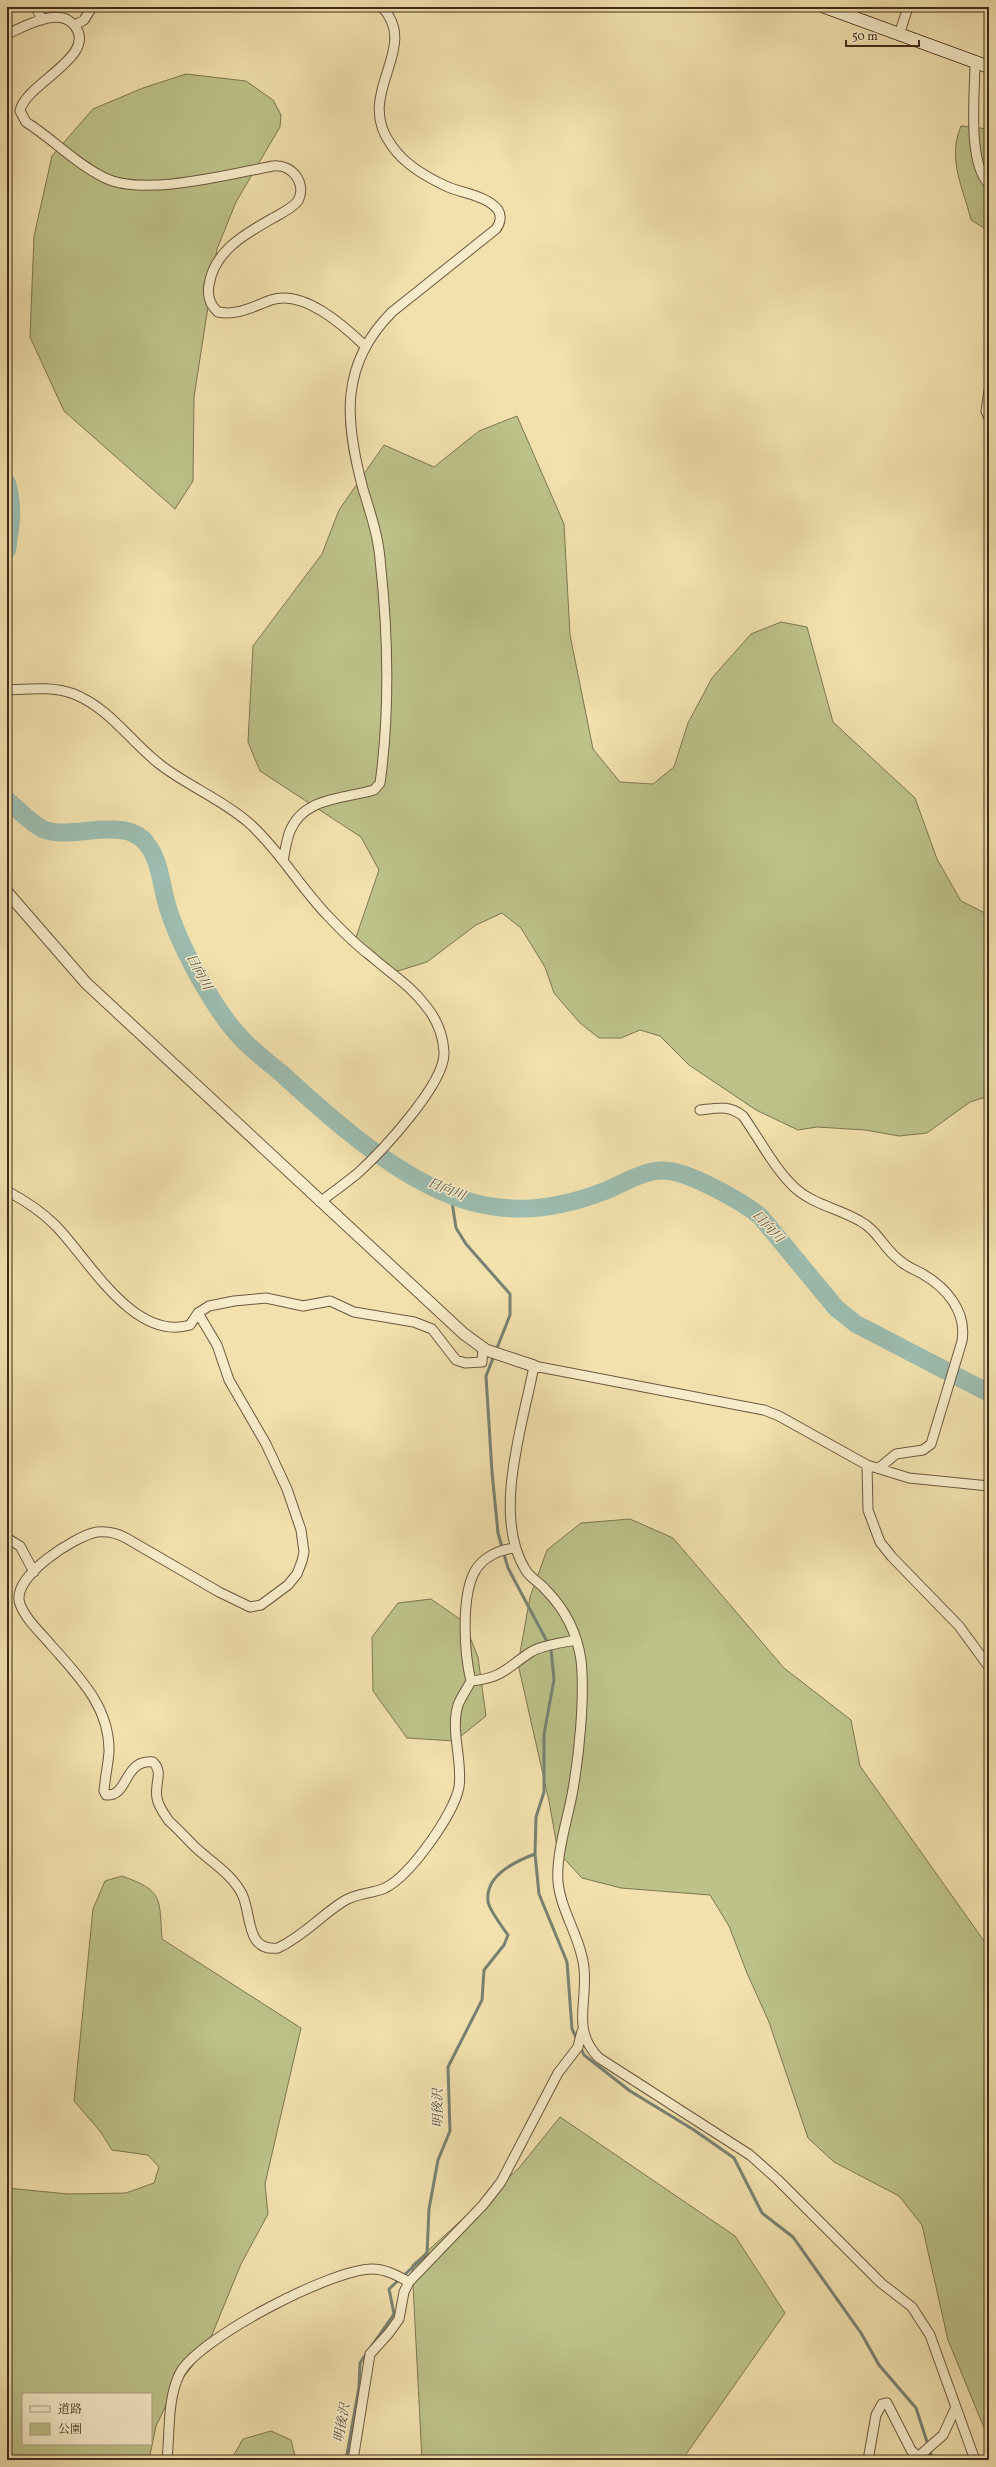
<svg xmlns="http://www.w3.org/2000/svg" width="996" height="2467" font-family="Vollkorn,'Noto Serif JP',serif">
<rect width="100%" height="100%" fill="#f2e1ad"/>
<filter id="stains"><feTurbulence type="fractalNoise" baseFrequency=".005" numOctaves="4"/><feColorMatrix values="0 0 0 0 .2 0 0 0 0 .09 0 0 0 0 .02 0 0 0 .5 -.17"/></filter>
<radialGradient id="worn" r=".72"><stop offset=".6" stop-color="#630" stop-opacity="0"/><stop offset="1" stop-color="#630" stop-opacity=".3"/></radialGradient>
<path fill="#bcc288" stroke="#7e7652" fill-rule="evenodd" d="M186 74 246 81 273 100 281 115 280 127 236 202 217 249 194 397 193 481 175 509 64 411 30 337 34 236 52 156 93 109 143 88Z
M961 126 989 129V231L971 220C963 187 947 159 961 126Z
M517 416 564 524 570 635 593 749 620 782 653 784 674 767 688 723 712 678 751 634 781 622 807 627 833 722 915 798 937 859 961 901 989 915V1096L970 1102 927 1133 899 1136 865 1130 817 1127 798 1130 756 1110 689 1065 660 1036 640 1030 621 1038H599L580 1023 554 993 545 967 521 928 502 913 476 925 427 962 398 971 369 961 353 946 379 870 361 837 260 771 248 742 253 646 322 554 339 510 384 445 434 467 479 431Z
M630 1519 673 1538 784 1668 851 1720 860 1766 989 1948V2440L948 2340 922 2225 899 2196 834 2162 808 2138 769 2022 747 1973 729 1926 710 1895 621 1888 582 1878 558 1852 549 1801 518 1664 530 1597 547 1550 581 1523Z
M431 1599 464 1622 478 1657 486 1716 455 1741 407 1738 373 1691 372 1637 398 1603Z
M122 1876C164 1891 159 1898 162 1939L301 2028 265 2184 268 2214 241 2264 207 2347 173 2391 156 2426 149 2460H7V2188L68 2194 126 2193 154 2183 159 2167 148 2155 112 2150 100 2131 74 2101 93 1909 105 1881ZM23 2394H151V2444H23Z
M560 2117 735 2236 785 2313 682 2460H422L412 2265 519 2168Z
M271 2431 291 2440 296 2460H231L243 2439Z"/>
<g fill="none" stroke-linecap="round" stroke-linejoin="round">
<path stroke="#778274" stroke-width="3" d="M451 1195 456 1228 466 1244 510 1294V1315L486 1376 492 1472 498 1533 508 1568 551 1649 554 1680 544 1734V1792L536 1817 535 1854 539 1894 567 1962 572 2029 578 2041
M580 2046 584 2055 630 2091 694 2130 734 2158 762 2213 793 2237 861 2333 879 2365 916 2408 933 2460
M371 2347 394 2314 389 2289 427 2254 429 2209 438 2160 450 2131 448 2067 482 2000 484 1970 504 1945 508 1935C503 1928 488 1908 488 1901 485 1875 516 1861 535 1854
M346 2460 359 2387 360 2363 368 2351"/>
<path stroke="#9cbcaf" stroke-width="18" d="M7 483C14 507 11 526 7 550
M7 800C18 809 31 824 45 830 74 840 126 815 147 844 161 862 161 887 168 908 174 928 185 951 195 970 208 994 223 1019 241 1038 253 1051 268 1062 281 1073 327 1115 376 1159 432 1187 493 1217 548 1214 610 1189 627 1181 649 1168 669 1171 693 1174 741 1201 760 1216L836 1308 856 1324 989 1393"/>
<defs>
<path id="minor" d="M36 7 42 20
M75 25 84 20 92 7
M7 34C24 27 57 7 73 24 102 55 25 83 20 111L26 122C53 139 76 164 105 178 144 197 230 174 273 166 292 164 307 183 298 201 291 209 282 213 273 218 245 234 214 251 209 285 207 296 210 305 218 312 238 316 254 306 271 300 303 289 343 325 364 345
M899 35 908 7
M975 62C975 92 967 163 989 184
M989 390 986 411 989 418
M7 690C29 689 53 686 74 694 111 709 131 743 162 766 190 787 223 800 249 823 279 850 300 887 328 916 342 931 356 945 372 957 390 973 410 985 425 1005 436 1018 443 1034 444 1052 446 1083 381 1152 358 1173 346 1183 333 1192 320 1202
M283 861C285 852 286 841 290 831 304 797 343 799 374 790L380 783 381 776C390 704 388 632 380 559 378 535 370 512 363 489 345 422 339 365 392 312L496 229C500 224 502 216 498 210 488 196 462 193 448 187 428 178 405 165 392 146 352 93 422 50 382 7
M700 1110C718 1108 729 1105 743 1116 760 1140 774 1168 795 1188 814 1205 838 1208 860 1221 877 1230 883 1247 898 1259 905 1266 913 1269 921 1273 946 1287 967 1311 962 1341L931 1444 923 1450 896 1454 879 1468
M7 1191C24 1200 41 1211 55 1225 88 1258 133 1342 190 1325L198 1313 209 1306 234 1301 266 1298 303 1306 330 1301 354 1312 414 1322 432 1329 456 1360 465 1363 482 1362 483 1348
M198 1313 217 1345 229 1380 266 1444 287 1489 301 1530 304 1552 302 1561 297 1574 288 1585 261 1605 250 1607 219 1592 126 1538C117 1533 108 1531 97 1532 75 1536 10 1577 20 1604 26 1620 41 1633 51 1645 79 1677 110 1707 109 1752 108 1765 105 1778 104 1791L106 1795C129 1797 123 1759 153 1762 164 1772 154 1784 157 1798 158 1806 164 1814 169 1821 178 1829 186 1838 195 1847 211 1862 232 1874 242 1894 252 1914 245 1952 278 1948 305 1935 320 1916 344 1901 357 1893 371 1894 385 1888 410 1876 454 1814 459 1787 463 1761 450 1731 458 1705 461 1697 467 1689 471 1681 464 1653 461 1596 475 1571 483 1557 499 1550 514 1548
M867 1465 868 1510 880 1542 892 1557 959 1626 989 1667
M7 1541 10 1540 20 1546 34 1572
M471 1681C503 1678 506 1668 531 1652 542 1645 562 1643 575 1640
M167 2460C170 2432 167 2399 180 2373 199 2338 332 2269 372 2269 386 2269 398 2276 409 2282
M353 2460 370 2354 389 2333 399 2319 404 2292 409 2282 483 2205 501 2182 558 2073 578 2047 582 2031
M868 2460 876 2415 882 2404 887 2403 911 2450 918 2457 943 2435 956 2407
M975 2460 930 2335 912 2307 881 2283 777 2179 750 2155 599 2058C571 2030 588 2002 584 1968 581 1938 560 1910 558 1881 556 1855 567 1821 572 1795 579 1757 585 1698 581 1660 577 1633 564 1608 545 1589 539 1582 530 1578 525 1569 492 1515 523 1424 534 1366L764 1410 779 1416 867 1465 909 1478 989 1486"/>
<path id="tertiary" d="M7 892 86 983 464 1334 486 1350 534 1366"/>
<path id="secondary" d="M825 7 989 67"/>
</defs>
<use href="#minor" stroke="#6c5840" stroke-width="11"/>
<use href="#tertiary" stroke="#6c5840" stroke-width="13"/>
<use href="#secondary" stroke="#402b1b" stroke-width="14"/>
<use href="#minor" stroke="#f7ecca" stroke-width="9"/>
<use href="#tertiary" stroke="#f7ecca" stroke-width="11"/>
<use href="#secondary" stroke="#f7ecca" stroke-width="12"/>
</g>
<g text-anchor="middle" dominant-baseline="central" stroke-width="3" stroke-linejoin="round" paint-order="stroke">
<g font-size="13" font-style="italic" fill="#574f40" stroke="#f7ecca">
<text transform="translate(198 972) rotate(62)">日向川</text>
<text transform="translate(446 1190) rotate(22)">日向川</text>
<text transform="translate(767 1227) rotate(47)">日向川</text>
<text transform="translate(439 2108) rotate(-91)">明後沢</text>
<text transform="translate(343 2423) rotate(-80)">明後沢</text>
</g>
</g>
<rect width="996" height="2467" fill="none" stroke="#f2e1ad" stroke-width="24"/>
<rect x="8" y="8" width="980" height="2451" fill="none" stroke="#402b1b" stroke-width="2"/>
<rect x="12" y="12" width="972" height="2443" fill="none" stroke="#402b1b"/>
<rect x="22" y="2393" width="130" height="52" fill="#f7ecca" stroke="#ae9f84"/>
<rect x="30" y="2406" width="20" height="6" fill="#f7ecca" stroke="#ae9f84"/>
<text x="58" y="2413" font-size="12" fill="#402b1b">道路</text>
<rect x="30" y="2423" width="20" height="12" fill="#bcc288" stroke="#ae9f84"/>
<text x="58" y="2433" font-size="12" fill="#402b1b">公園</text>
<path d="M846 40v6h73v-6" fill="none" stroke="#402b1b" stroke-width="2"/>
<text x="852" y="40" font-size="12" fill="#402b1b" stroke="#f7ecca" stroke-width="3" paint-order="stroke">50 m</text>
<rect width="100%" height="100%" filter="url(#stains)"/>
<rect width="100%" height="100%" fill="url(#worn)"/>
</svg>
